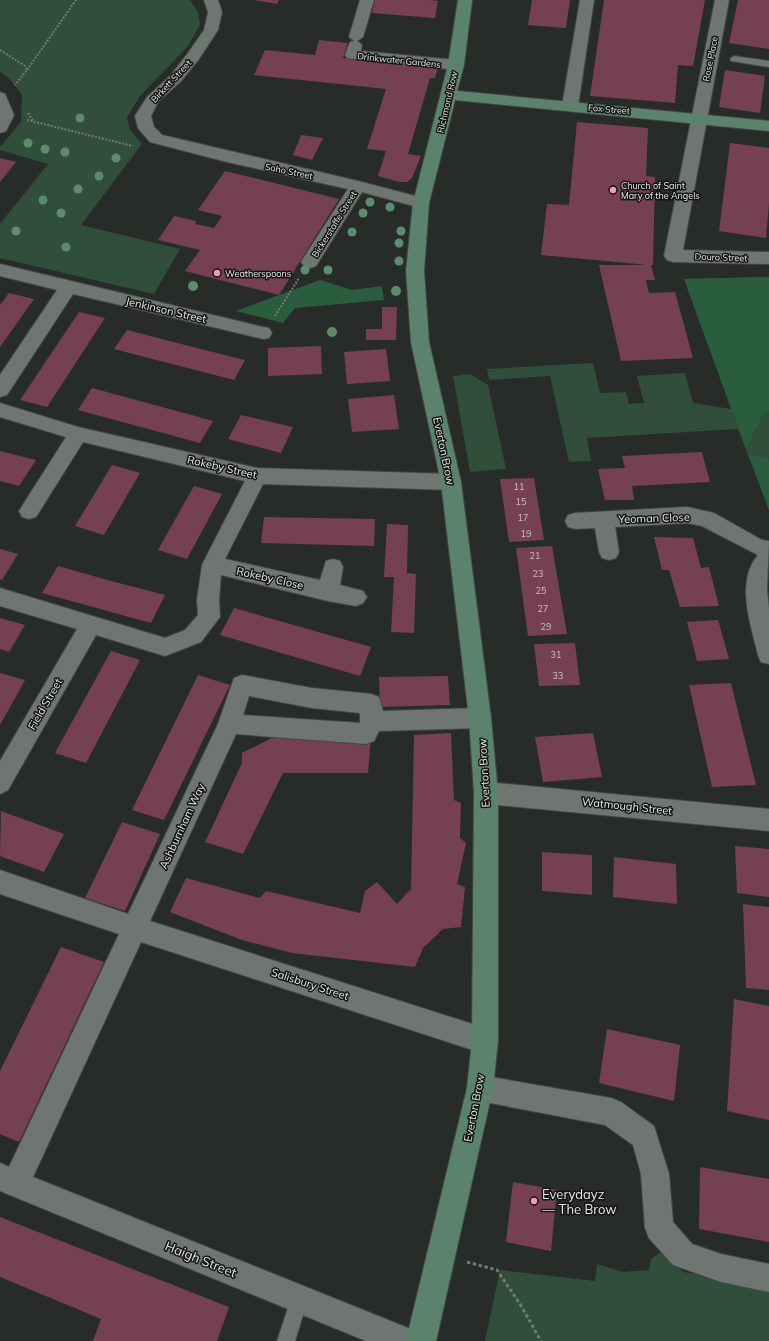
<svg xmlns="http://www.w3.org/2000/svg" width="769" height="1341" font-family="Mulish,sans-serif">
<rect width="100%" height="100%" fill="#272c29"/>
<path fill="#304e3a" d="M0 0H190L198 12 200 25 188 46 140 96 127 117 130 130 142 144 81 225 180 249 154 294 0 258V224L48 164 0 150V147L21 122 22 95 8 77 0 72Z
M769 277V510L738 429 587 438 591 461 569 462 550 376 489 380 487 369 593 363 600 393 626 392 629 404 644 403 637 376 685 373 693 403 731 409 684 279Z
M470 374 488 385 506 469 470 472 453 376Z
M661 1252 684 1272 769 1287V1341H485L500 1270 595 1281 597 1264 623 1272 649 1270 651 1259Z"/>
<path fill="#295d3d" d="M769 277V413L764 412 746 448 684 279Z
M320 280 352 290 382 286 384 300 295 308 283 323 236 311Z
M749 455 769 459V510Z"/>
<path fill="#754052" d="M254 0H279L277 4Z
M375 0H430L438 1 435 18 372 13Z
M532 0H570L566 28 528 25Z
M604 0H705L693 66 678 65 675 103 590 96Z
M738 0H769V49L729 43Z
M319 40 348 43 343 58 438 67 435 78H430L408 154 421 156 412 178 407 182H399L378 176 386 151 367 149 386 89 254 75 265 50 315 55Z
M725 70 765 76 760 113 719 107Z
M577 122 648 128 646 176 655 177 653 265H651L655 280H646L649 293 675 292 693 358 621 361 599 265H648L541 255 547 204 569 205Z
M301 135 323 138 312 160 293 155Z
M730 143 769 148V203L766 238 719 231Z
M0 158 16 162 0 182Z
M225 171 339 199 279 295 185 271 200 250 158 240 174 216 196 221 195 224 214 228 222 216 198 210Z
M9 293 34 299 0 347V305Z
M382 307H397L396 340H366V329H382Z
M79 312 105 318 47 407 20 400Z
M127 330 197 348 245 360 234 380 114 349Z
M321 346 322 374 268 376V348Z
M386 349 390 381 347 384 344 352Z
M92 388 188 414 213 421 200 443 78 410Z
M394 395 399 429 352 432 348 399Z
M241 415 293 427 281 453 228 439Z
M0 451 36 460 19 486 0 481Z
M702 452 710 482 632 486 634 500H605L598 469 625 468 622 456Z
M112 465 140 473 104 535 75 526Z
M534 478 544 540 509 542 500 479Z
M194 486 222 494 187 559 158 550Z
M264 517 375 519 374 546 261 543Z
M387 524 408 525 407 573 416 574 414 633 391 632 394 577H384Z
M654 537 693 538 701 568 709 567 719 606 680 607 669 570H662Z
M552 546 567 634 528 636 516 548Z
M0 549 18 554 2 580 0 579Z
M58 566 111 581 165 595 151 623 42 593Z
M234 608 371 647 360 676 220 635Z
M0 618 25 625 9 652 0 649Z
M718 620 729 659 697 661 687 622Z
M575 643 580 685 539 686 534 644Z
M111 651 140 660 86 763 55 753Z
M0 673 25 680 0 725Z
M198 675 230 685 164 820 132 810Z
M448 676 450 705 380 707 379 677Z
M731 683 756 785 712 787 689 685Z
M451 733 454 800 461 803 460 838 466 843 457 884 465 887 461 927 443 929 423 948 415 967 292 953 242 940 170 912 186 878 260 898 266 891 360 913 365 891 377 882 397 904 411 889 414 735Z
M593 733 602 777 543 782 535 737Z
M280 734 371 737 368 773H283L243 854 205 842 242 763V753Z
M1 811 64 834 44 872 0 856Z
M122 822 160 834 125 911 85 898Z
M735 846 769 849V897L737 893Z
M542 852 592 855V895L542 891Z
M614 857 676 864 677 904 613 897Z
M743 904 769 907V990L746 988Z
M61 947 104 962 19 1142 0 1134V1071Z
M734 999 769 1006V1120L727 1111Z
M607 1029 680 1045 674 1101 599 1083Z
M700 1167 769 1179V1242L699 1229Z
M513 1182 557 1190 551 1251 506 1242Z
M0 1217 229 1307 217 1341H93L101 1319 0 1277Z"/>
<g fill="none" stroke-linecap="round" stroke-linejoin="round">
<defs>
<path id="lane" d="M734 56 769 61V67L731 61 730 59Z
M299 1290 305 1293 308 1299 295 1341H277L293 1293Z"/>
<path id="street" d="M204 0H218L222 12 218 30 199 59 181 81 158 102 151 116 154 127 162 135 358 181 427 199 429 203 427 207 421 208 362 192 316 266 310 268 304 266 301 262 348 189 227 162 150 142 138 128 135 116 147 97 171 75 188 53 204 30 208 12Z
M360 0H374L363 37 357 41 362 45 361 51 456 60 461 62 464 65 461 68 456 70 347 58 345 55 350 42 354 41 349 37Z
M580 0H594L578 106 575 109H565L562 106Z
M715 0H729L683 250 769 252V264L673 262 667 260 664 256Z
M0 92 5 94 14 115 6 131 0 133Z
M0 264 263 327 269 328 272 333 269 338 263 339 73 294 7 395 0 397V375L57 290 0 276Z
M0 403 78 427 257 468 451 474 458 477 461 482 458 487 451 490 263 484 225 559 320 580 326 561 333 559 340 561 343 567 340 585 363 591 367 597 363 603 356 606 328 601 221 575 219 600 220 617 201 642 165 656 96 635 8 790 0 794V761L77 629 0 606V588L165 638 185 630 198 615 197 600 202 565 245 481 83 442 36 517 29 519 22 517 19 511 66 437 0 417Z
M687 507 714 513 762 540 769 541 767 589 769 609V664L761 662 758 655C751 625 735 582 758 555L702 526 687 523 615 527 619 552 616 558 609 560 602 558 599 552 595 528 575 529 568 527 565 521 568 515 575 513Z
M242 675 312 688 371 694 379 697 383 711 480 708 488 711 491 718 488 725 480 728 379 731 374 741 366 744 236 734 150 921 485 1028 494 1032 498 1041 494 1050 485 1054 141 942 33 1177 413 1330 417 1341H366L0 1191V1163L9 1167 119 934 0 894V870L128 914 218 724 234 678ZM249 696 312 708 360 713V723L243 715Z
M486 782 769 809V831L486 804 478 801 474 793 478 785Z
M480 1075 611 1098 621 1102 654 1126 669 1174 673 1222 692 1244 721 1254 769 1264V1292L721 1282 673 1265 649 1238 645 1228 641 1174 633 1145 605 1125 480 1101 471 1097 467 1088 471 1079Z"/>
<path id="secondary" d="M458 0H472L464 65 457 91 769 121V131L455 100 429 203 424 271 429 342 461 482 491 718 498 793V1041L493 1088 436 1341H406L467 1088 472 1041 474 793 469 718 441 482 411 342 406 271 413 203 448 65Z"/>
</defs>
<use href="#lane" stroke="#444945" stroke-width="2"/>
<use href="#street" stroke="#444945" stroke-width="2"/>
<use href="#secondary" stroke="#444945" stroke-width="2"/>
<path stroke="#747976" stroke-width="2" stroke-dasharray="2 1.5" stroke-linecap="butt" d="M0 50 25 66 27 70 15 85
M27 70 76 0
M28 113 34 122
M27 120 133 146
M275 316 299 278"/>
<path stroke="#747976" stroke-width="3" stroke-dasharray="3.5 2.5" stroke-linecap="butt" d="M467 1262 497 1270 520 1304 541 1341"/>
<use href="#lane" fill="#6f7571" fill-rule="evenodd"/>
<use href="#street" fill="#6f7571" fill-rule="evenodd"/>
<use href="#secondary" fill="#5b826c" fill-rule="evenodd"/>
</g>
<g fill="#5d8b6d">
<circle cx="80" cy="118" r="4.5"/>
<circle cx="28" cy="143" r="4.5"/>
<circle cx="45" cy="149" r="4.5"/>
<circle cx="65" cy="152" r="4.5"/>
<circle cx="116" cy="158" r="4.5"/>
<circle cx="99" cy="176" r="4.5"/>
<circle cx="78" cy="189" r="4.5"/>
<circle cx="43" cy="200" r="4.5"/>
<circle cx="370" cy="202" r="4.5"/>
<circle cx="390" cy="207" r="4.5"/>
<circle cx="61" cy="213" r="4.5"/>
<circle cx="363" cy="213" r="4.5"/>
<circle cx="16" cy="231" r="4.5"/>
<circle cx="401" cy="231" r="4.5"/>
<circle cx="352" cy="232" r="4.5"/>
<circle cx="399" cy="243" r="4.5"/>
<circle cx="66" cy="247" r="4.5"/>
<circle cx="399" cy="261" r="4.5"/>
<circle cx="305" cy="270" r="4.5"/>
<circle cx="328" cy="270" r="4.5"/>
<circle cx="193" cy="286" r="5"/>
<circle cx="396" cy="291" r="5"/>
<circle cx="332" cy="332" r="5"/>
</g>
<g fill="#f09ab6" stroke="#121412" stroke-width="1.5">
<circle cx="613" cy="190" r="4"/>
<circle cx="217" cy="273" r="4"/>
<circle cx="534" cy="1201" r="4"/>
</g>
<g text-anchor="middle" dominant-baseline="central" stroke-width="3" stroke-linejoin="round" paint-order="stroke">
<g font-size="9" fill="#e8ece9" stroke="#121412">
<text transform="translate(710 59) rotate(-79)">Rose Place</text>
<text transform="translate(399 60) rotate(6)">Drinkwater Gardens</text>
<text transform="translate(171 81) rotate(-47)">Birkett Street</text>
<text transform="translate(447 102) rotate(-77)">Richmond Row</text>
<text transform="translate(609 109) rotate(5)">Fox Street</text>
<text transform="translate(289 171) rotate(12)">Soho Street</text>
<text transform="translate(334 224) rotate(-58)">Bickerstaffe Street</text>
<text transform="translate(721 257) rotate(2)">Douro Street</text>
</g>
<g font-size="9" fill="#e8ece9" stroke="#121412" text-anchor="start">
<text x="621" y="185">Church of Saint<tspan x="621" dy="10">Mary of the Angels</tspan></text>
<text x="225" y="273">Weatherspoons</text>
</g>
<g font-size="9" fill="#cbc1c3">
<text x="519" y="486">11</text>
<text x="521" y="501">15</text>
<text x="523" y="517">17</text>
<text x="526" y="533">19</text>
<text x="535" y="555">21</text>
<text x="538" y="573">23</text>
<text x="541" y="590">25</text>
<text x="543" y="608">27</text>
<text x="546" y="626">29</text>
<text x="556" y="654">31</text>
<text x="558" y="675">33</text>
</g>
<g font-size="11" fill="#e8ece9" stroke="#121412">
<text transform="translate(166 310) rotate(13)">Jenkinson Street</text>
<text transform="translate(444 451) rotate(78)">Everton Brow</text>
<text transform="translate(222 467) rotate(13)">Rokeby Street</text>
<text transform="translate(654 518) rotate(-2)">Yeoman Close</text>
<text transform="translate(270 578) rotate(13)">Rokeby Close</text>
<text transform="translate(45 704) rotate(-60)">Field Street</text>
<text transform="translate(484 773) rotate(-93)">Everton Brow</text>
<text transform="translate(627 806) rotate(6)">Watmough Street</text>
<text transform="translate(182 826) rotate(-65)">Ashburnham Way</text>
<text transform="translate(310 984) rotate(18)">Salisbury Street</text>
<text transform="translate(474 1108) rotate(-79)">Everton Brow</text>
</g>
<g font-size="13" fill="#e8ece9" stroke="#121412" text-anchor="start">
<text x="542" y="1194">Everydayz<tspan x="542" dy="15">— The Brow</tspan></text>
</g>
<g font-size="13" fill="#e8ece9" stroke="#121412">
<text transform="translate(201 1259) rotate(22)">Haigh Street</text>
</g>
</g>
</svg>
